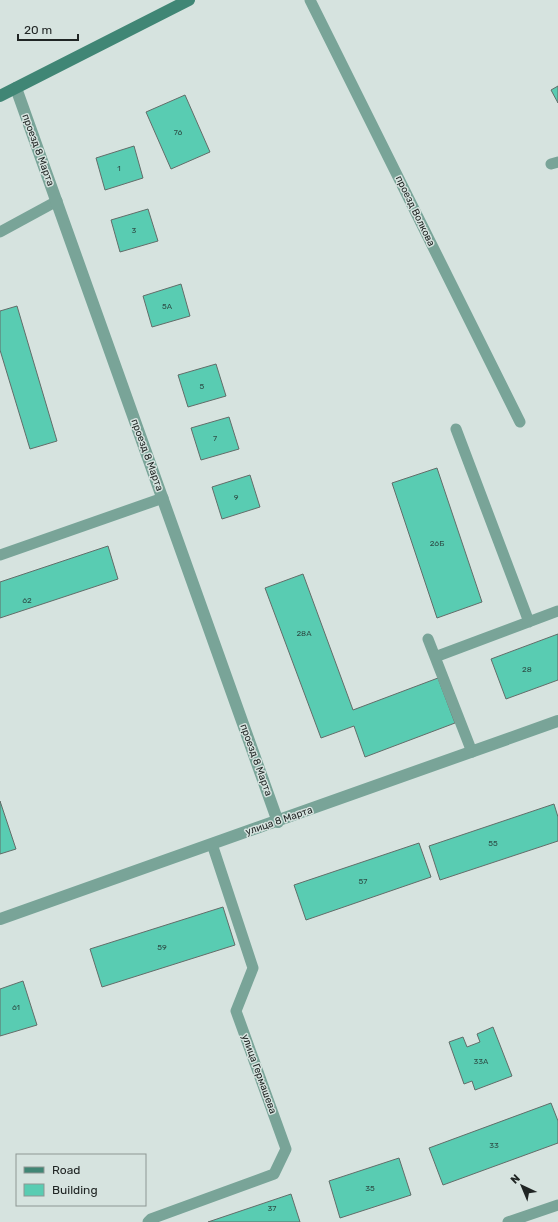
<svg xmlns="http://www.w3.org/2000/svg" width="558" height="1222" font-family="Rubik,sans-serif">
<rect width="100%" height="100%" fill="#d6e3df"/>
<path fill="#59ccb2" stroke="#626d69" d="M558 86V103L551 90Z
M185 95 210 152 171 169 146 112Z
M134 146 143 178 105 190 96 158Z
M148 209 158 241 120 252 111 220Z
M181 284 190 316 152 327 143 296Z
M17 306 57 441 30 449 0 350V311Z
M216 364 226 396 188 407 178 375Z
M229 417 239 449 201 460 191 428Z
M437 468 482 602 437 618 392 483Z
M250 475 260 507 222 519 212 487Z
M108 546 118 579 0 618V582Z
M303 574 353 710 438 678 455 723 365 757 354 726 321 738 265 588Z
M558 634V680L506 699 491 659Z
M0 801 16 849 0 854Z
M554 804 558 817V841L440 880 429 846Z
M419 843 431 877 306 920 294 885Z
M223 907 235 945 102 987 90 949Z
M23 981 37 1025 0 1036V989Z
M493 1027 512 1076 475 1090 472 1081 464 1084 449 1042 463 1037 467 1047 480 1042 477 1034Z
M551 1103 558 1121V1143L443 1185 429 1148Z
M399 1158 411 1195 340 1218 329 1181Z
M291 1194 300 1222H208Z"/>
<g fill="none" stroke-linecap="round" stroke-linejoin="round">
<path stroke="#79a498" stroke-width="11" d="M310 0 520 422
M551 164 558 162
M0 232 57 201
M456 429 529 622
M0 555 163 498
M428 639 472 752
M435 657 558 611
M148 1222 151 1219 274 1174 286 1149 236 1011 253 968 212 844
M508 1222 558 1205"/>
<path stroke="#79a498" stroke-width="12" d="M16 88 278 822
M0 919 558 721"/>
<path stroke="#408675" stroke-width="12" d="M0 96 189 0"/>
</g>
<g text-anchor="middle" dominant-baseline="central" stroke-width="3" stroke-linejoin="round" paint-order="stroke">
<g font-size="8" fill="#2e4f48">
<text x="178" y="132">76</text>
<text x="119" y="168">1</text>
<text x="134" y="230">3</text>
<text x="167" y="306">5А</text>
<text x="202" y="386">5</text>
<text x="215" y="438">7</text>
<text x="236" y="497">9</text>
<text x="437" y="543">26Б</text>
<text x="27" y="600">62</text>
<text x="304" y="633">28А</text>
<text x="527" y="669">28</text>
<text x="493" y="843">55</text>
<text x="363" y="881">57</text>
<text x="162" y="947">59</text>
<text x="16" y="1007">61</text>
<text x="481" y="1061">33А</text>
<text x="494" y="1145">33</text>
<text x="370" y="1188">35</text>
<text x="272" y="1208">37</text>
</g>
<g font-size="10" fill="#202524" stroke="#d6e3df">
<text transform="translate(38 150) rotate(70)">проезд 8 Марта</text>
<text transform="translate(415 211) rotate(64)">проезд Волкова</text>
<text transform="translate(147 455) rotate(70)">проезд 8 Марта</text>
<text transform="translate(256 760) rotate(70)">проезд 8 Марта</text>
<text transform="translate(279 821) rotate(-19)">улица 8 Марта</text>
<text transform="translate(259 1074) rotate(70)">улица Гермашева</text>
</g>
</g>
<rect x="16" y="1154" width="130" height="52" fill="#d6e3df" stroke="#8d9794"/>
<rect x="24" y="1167" width="20" height="6" fill="#408675" stroke="#8d9794"/>
<text x="52" y="1174" font-size="12" fill="#202524">Road</text>
<rect x="24" y="1184" width="20" height="12" fill="#59ccb2" stroke="#8d9794"/>
<text x="52" y="1194" font-size="12" fill="#202524">Building</text>
<g transform="translate(522 1186) rotate(316)" stroke="#d6e3df" stroke-width="3" paint-order="stroke">
<path d="M0-3L7 15L0 10L-7 15Z" fill="#202524"/>
<text y="-6" font-size="11" font-weight="bold" text-anchor="middle" fill="#202524">N</text>
</g>
<path d="M18 34v6h60v-6" fill="none" stroke="#202524" stroke-width="2"/>
<text x="24" y="34" font-size="12" fill="#202524" stroke="#d6e3df" stroke-width="3" paint-order="stroke">20 m</text>
</svg>
